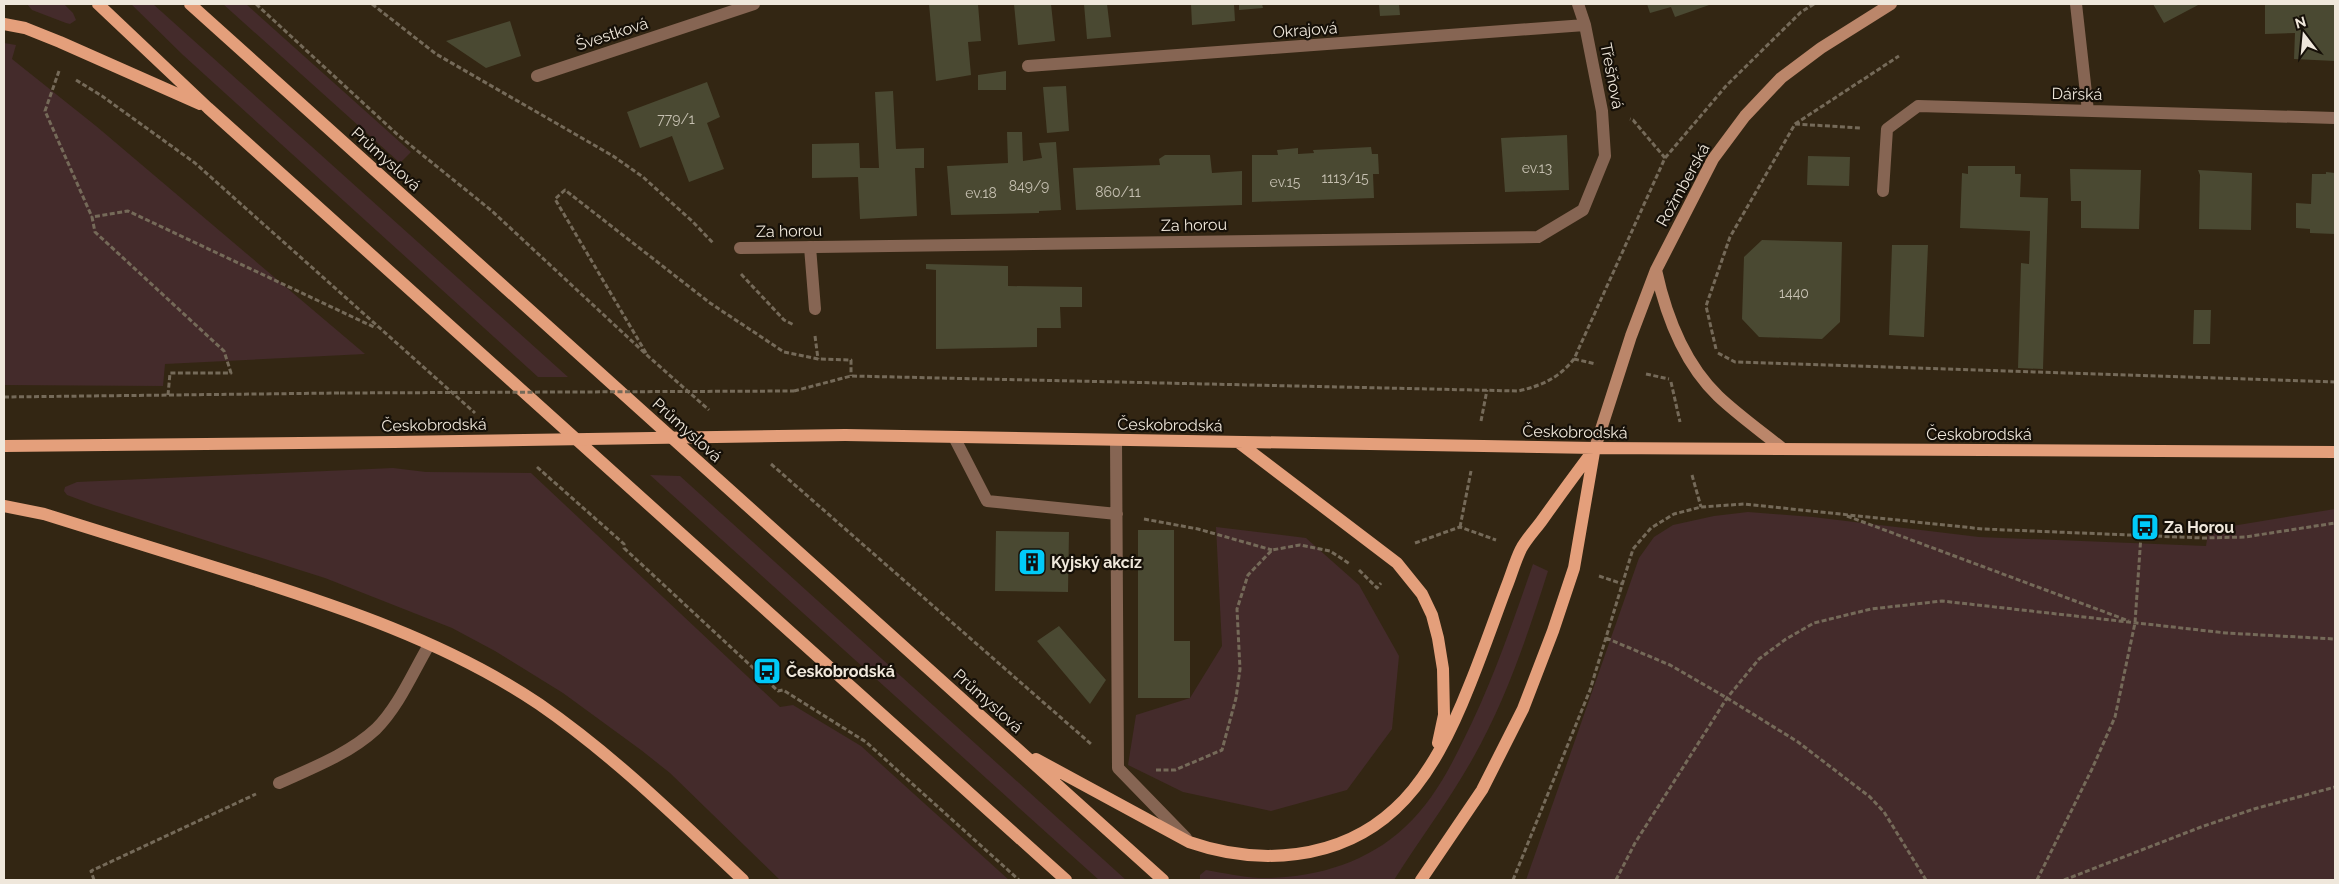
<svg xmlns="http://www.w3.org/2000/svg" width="2339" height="884" font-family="Raleway,sans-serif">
<rect width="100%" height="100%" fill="#332613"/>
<path fill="#442b2b" d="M27 4H64L73 13 76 20 70 24 66 23 32 10Z
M131 4H153L568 377H538L183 55Z
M223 4H246L411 152 400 163Z
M4 43 16 45 12 59 96 126 365 354 165 364 163 386 4 385Z
M393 468 426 472 531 473 780 707 793 705 861 746 1009 880H780L670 773 641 750 563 693 495 651 452 628 325 578 94 505 67 495 64 491 65 487 77 482Z
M650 475 680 476 1126 880H1099Z
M2335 509V880H1526L1639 558 1654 537 1673 525 1714 516 1748 512 1813 517 1979 537 2206 546 2209 527 2232 526Z
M1216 527 1306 538 1359 585 1399 656 1392 729 1347 790 1271 811 1183 792 1128 765 1136 715 1190 698 1222 646Z
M1533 564 1548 571C1528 634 1506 700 1473 758 1449 801 1420 839 1394 880H1200V875L1206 870C1224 873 1241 877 1259 878 1311 879 1366 864 1405 827 1430 804 1447 774 1462 743 1491 686 1512 625 1533 564Z"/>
<path fill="#4a4932" d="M929 4H978L981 41 968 42 971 75 936 81Z
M1014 4H1051L1055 41 1018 45Z
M1084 4H1107L1111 37 1087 39Z
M1191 4H1234L1235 21 1192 25Z
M1239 4H1262L1263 8 1239 10Z
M1379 4H1399L1400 15 1380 16Z
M1647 4H1712L1675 17 1671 7 1650 13Z
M2153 4H2200L2164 23Z
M2265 4H2335V61L2294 59 2295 33 2265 34Z
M510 21 521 56 486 68 446 41Z
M1006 71V90H978V75Z
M707 82 720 117 707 123 724 169 689 182 672 136 640 148 627 112Z
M1066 86 1069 131 1047 133 1043 87Z
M893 91 896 149 924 148V168H915L917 216 860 219 858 177 812 178V144L859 143 860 168H879L875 92Z
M1007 132H1022L1023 161 1042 158 1039 143 1056 142 1061 210 1039 211V213L951 215 947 166 1008 163Z
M1567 135 1569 190 1505 192 1501 138Z
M1371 147 1372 154H1378L1379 174H1373L1374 198 1252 202V155H1278L1277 150 1298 148V154L1314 153 1313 150Z
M1165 155H1210L1212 173 1242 171V205L1076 210 1073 168 1160 165 1159 159Z
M1808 156 1850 157 1849 186 1807 185Z
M1968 166H2015V174H2021L2020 197 2048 198 2043 369 2018 368 2021 263 2029 264 2030 231 1960 228 1962 173 1968 174Z
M2070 169 2141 170 2139 229 2081 228V201H2071Z
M2198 170 2252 173 2251 230 2199 229 2200 175Z
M2326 172 2335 173V234L2310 233V229L2296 228V203L2311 204 2312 174H2326Z
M1762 240 1842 242 1840 322 1822 339 1759 337 1742 319 1744 257Z
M1892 245H1928L1924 337 1889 335Z
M926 264 1008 266V286L1082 287V307H1060L1061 328H1037V347L936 349V270L926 269Z
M2194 310H2211L2210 344H2193Z
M1138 530H1174V641H1190V698H1138Z
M996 531 1069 532 1068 592 995 591Z
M1059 626 1106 680 1090 704 1037 641Z"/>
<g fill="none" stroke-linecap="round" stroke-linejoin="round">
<path stroke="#756a59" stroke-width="3" stroke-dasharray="5 2.5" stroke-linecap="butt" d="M256 4 399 136 492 211 649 357 709 410
M372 4 436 54 613 156 643 177 692 221 714 244
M59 71 45 111 92 217
M76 80 102 96 195 163 475 413
M1795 124 1861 128
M1665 158 1726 86 1801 12 1814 4
M741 274 784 320 794 325
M815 336 818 359
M1716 349 1706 306 1730 237 1795 124 1899 56
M646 353 555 199 565 190 710 303 784 352 818 359 851 360V376
M1718 353 1735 362 2335 382
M1574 359 1596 364
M1646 374 1669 379
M1671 382 1680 422
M794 391 851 376 1518 391C1541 386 1559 378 1574 359L1665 158 1633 120 1630 119
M168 395 170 373H231L224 351 95 232 92 217 128 211 376 328
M4 397 340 393
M1481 421 1487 390
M771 464 1091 744
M537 467 624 544V548L778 691 783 690 866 742 1019 880
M1692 475 1701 507
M1847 516 2129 621
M1144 519 1198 529 1272 550
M1460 527 1471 471
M1415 543 1460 527 1496 540
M1359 570 1377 588 1381 583
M1599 576 1623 584
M1606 638 1670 665 1727 698 1798 742 1870 797 1884 812 1926 880
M1156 770H1175L1222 750 1236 698 1240 669 1237 609 1248 575 1272 550 1300 545 1330 551 1350 564
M94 880 91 871 256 794
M1513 880 1590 690 1633 549 1651 528 1674 514 1701 507 1744 504 1983 529 2203 538 2245 537 2335 523
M1616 880 1635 843 1727 698 1759 659 1786 639 1814 623 1871 609 1942 601 2226 633 2335 639
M2037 880 2092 769 2115 717 2135 623 2141 535
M2064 880 2201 827 2254 809 2335 787"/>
<path stroke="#866553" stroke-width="12" d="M810 247 815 309
M954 437 987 501 1117 514
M1116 440 1118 768 1186 838"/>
<path stroke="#866553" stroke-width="12" d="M2076 4 2088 111
M1028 66 1585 25
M537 76 754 4
M1883 191 1887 129 1918 106 2335 118
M740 248 1538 237 1583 210 1605 156 1602 111 1585 25 1578 4
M279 783C312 768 349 754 376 729 399 706 413 672 429 645"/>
<path stroke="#bb866a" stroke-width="12" d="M1656 270C1666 316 1684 363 1718 396 1738 415 1762 432 1783 449
M1595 448 1631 336 1656 270 1713 159 1745 116 1781 78 1821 48 1891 4"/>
<path stroke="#e49f7b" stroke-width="12" d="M98 4 208 108 1066 880
M190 4 1163 880
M4 24 25 28 60 42 200 104
M845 435 1595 448 2335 452
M1238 442 1397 563 1422 594 1432 615 1438 638 1443 669 1444 715 1438 743
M4 446 394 442
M4 506 44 514C107 534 170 553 233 573 338 606 447 642 539 704 613 755 678 819 743 880
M1036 759 1189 842C1258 866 1339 861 1395 809 1430 777 1453 727 1470 684 1483 652 1494 620 1506 588 1511 576 1515 561 1521 549 1527 538 1536 529 1543 519 1560 495 1577 472 1595 448
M1421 880 1482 790 1523 709 1553 631 1574 568 1594 452"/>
<path stroke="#756a59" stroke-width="3" stroke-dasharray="5 2.5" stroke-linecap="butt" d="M340 393 794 391"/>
<path stroke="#e49f7b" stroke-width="12" d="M394 442 845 435"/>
</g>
<defs>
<symbol id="bus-square" viewBox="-11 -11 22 22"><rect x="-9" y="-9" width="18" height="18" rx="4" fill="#00cbf9" stroke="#161008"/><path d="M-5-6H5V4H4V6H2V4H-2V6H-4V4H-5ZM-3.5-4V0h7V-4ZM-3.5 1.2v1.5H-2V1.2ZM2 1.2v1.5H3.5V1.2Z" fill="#111"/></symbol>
<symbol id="building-square" viewBox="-11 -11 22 22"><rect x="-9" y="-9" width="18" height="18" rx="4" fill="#00cbf9" stroke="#161008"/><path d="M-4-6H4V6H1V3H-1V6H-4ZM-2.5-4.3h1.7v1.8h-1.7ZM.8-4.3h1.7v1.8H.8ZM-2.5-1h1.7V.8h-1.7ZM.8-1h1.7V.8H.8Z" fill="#111"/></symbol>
</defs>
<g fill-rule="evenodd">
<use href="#bus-square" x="2129" y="511" width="32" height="32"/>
<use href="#building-square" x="1016" y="546" width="32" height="32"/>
<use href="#bus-square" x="751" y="655" width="32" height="32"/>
</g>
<g text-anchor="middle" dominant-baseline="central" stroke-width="4.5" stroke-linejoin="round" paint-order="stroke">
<g font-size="14" fill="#c6c0b1">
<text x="676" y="119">779/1</text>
<text x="1537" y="168">ev.13</text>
<text x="1345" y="178">1113/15</text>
<text x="1285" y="182">ev.15</text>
<text x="1029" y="186">849/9</text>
<text x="1118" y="192">860/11</text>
<text x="981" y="193">ev.18</text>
<text x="1794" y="293">1440</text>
</g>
<g font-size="16" fill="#efe7db" stroke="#161008">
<text transform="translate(1305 30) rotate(-4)">Okrajová</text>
<text transform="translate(612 34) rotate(-18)">Švestková</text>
<text transform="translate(1612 76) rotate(79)">Třešňová</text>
<text transform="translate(2077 94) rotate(1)">Dářská</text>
<text transform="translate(386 159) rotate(42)">Průmyslová</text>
<text transform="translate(1683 185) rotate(-61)">Rožmberská</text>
<text transform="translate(1194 225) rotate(-1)">Za horou</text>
<text transform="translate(789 231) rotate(-1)">Za horou</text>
<text transform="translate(434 425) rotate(-1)">Českobrodská</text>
<text transform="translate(1170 425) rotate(1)">Českobrodská</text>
<text transform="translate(687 430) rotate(42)">Průmyslová</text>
<text transform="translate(1575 432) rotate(1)">Českobrodská</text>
<text x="1979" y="434">Českobrodská</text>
<text transform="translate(988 701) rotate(42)">Průmyslová</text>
</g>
<g font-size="16" font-weight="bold" fill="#efe7db" stroke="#161008" text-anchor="start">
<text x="2164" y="527">Za Horou</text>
<text x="1051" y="562">Kyjský akcíz</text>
<text x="786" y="671">Českobrodská</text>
</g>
</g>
<rect width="2339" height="884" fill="none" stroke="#efe7db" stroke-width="10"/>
<g transform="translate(2304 35) rotate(344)" stroke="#161008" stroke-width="4" paint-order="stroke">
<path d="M0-4L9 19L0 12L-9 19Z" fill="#efe7db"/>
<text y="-8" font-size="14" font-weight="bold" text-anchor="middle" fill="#efe7db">N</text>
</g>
</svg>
